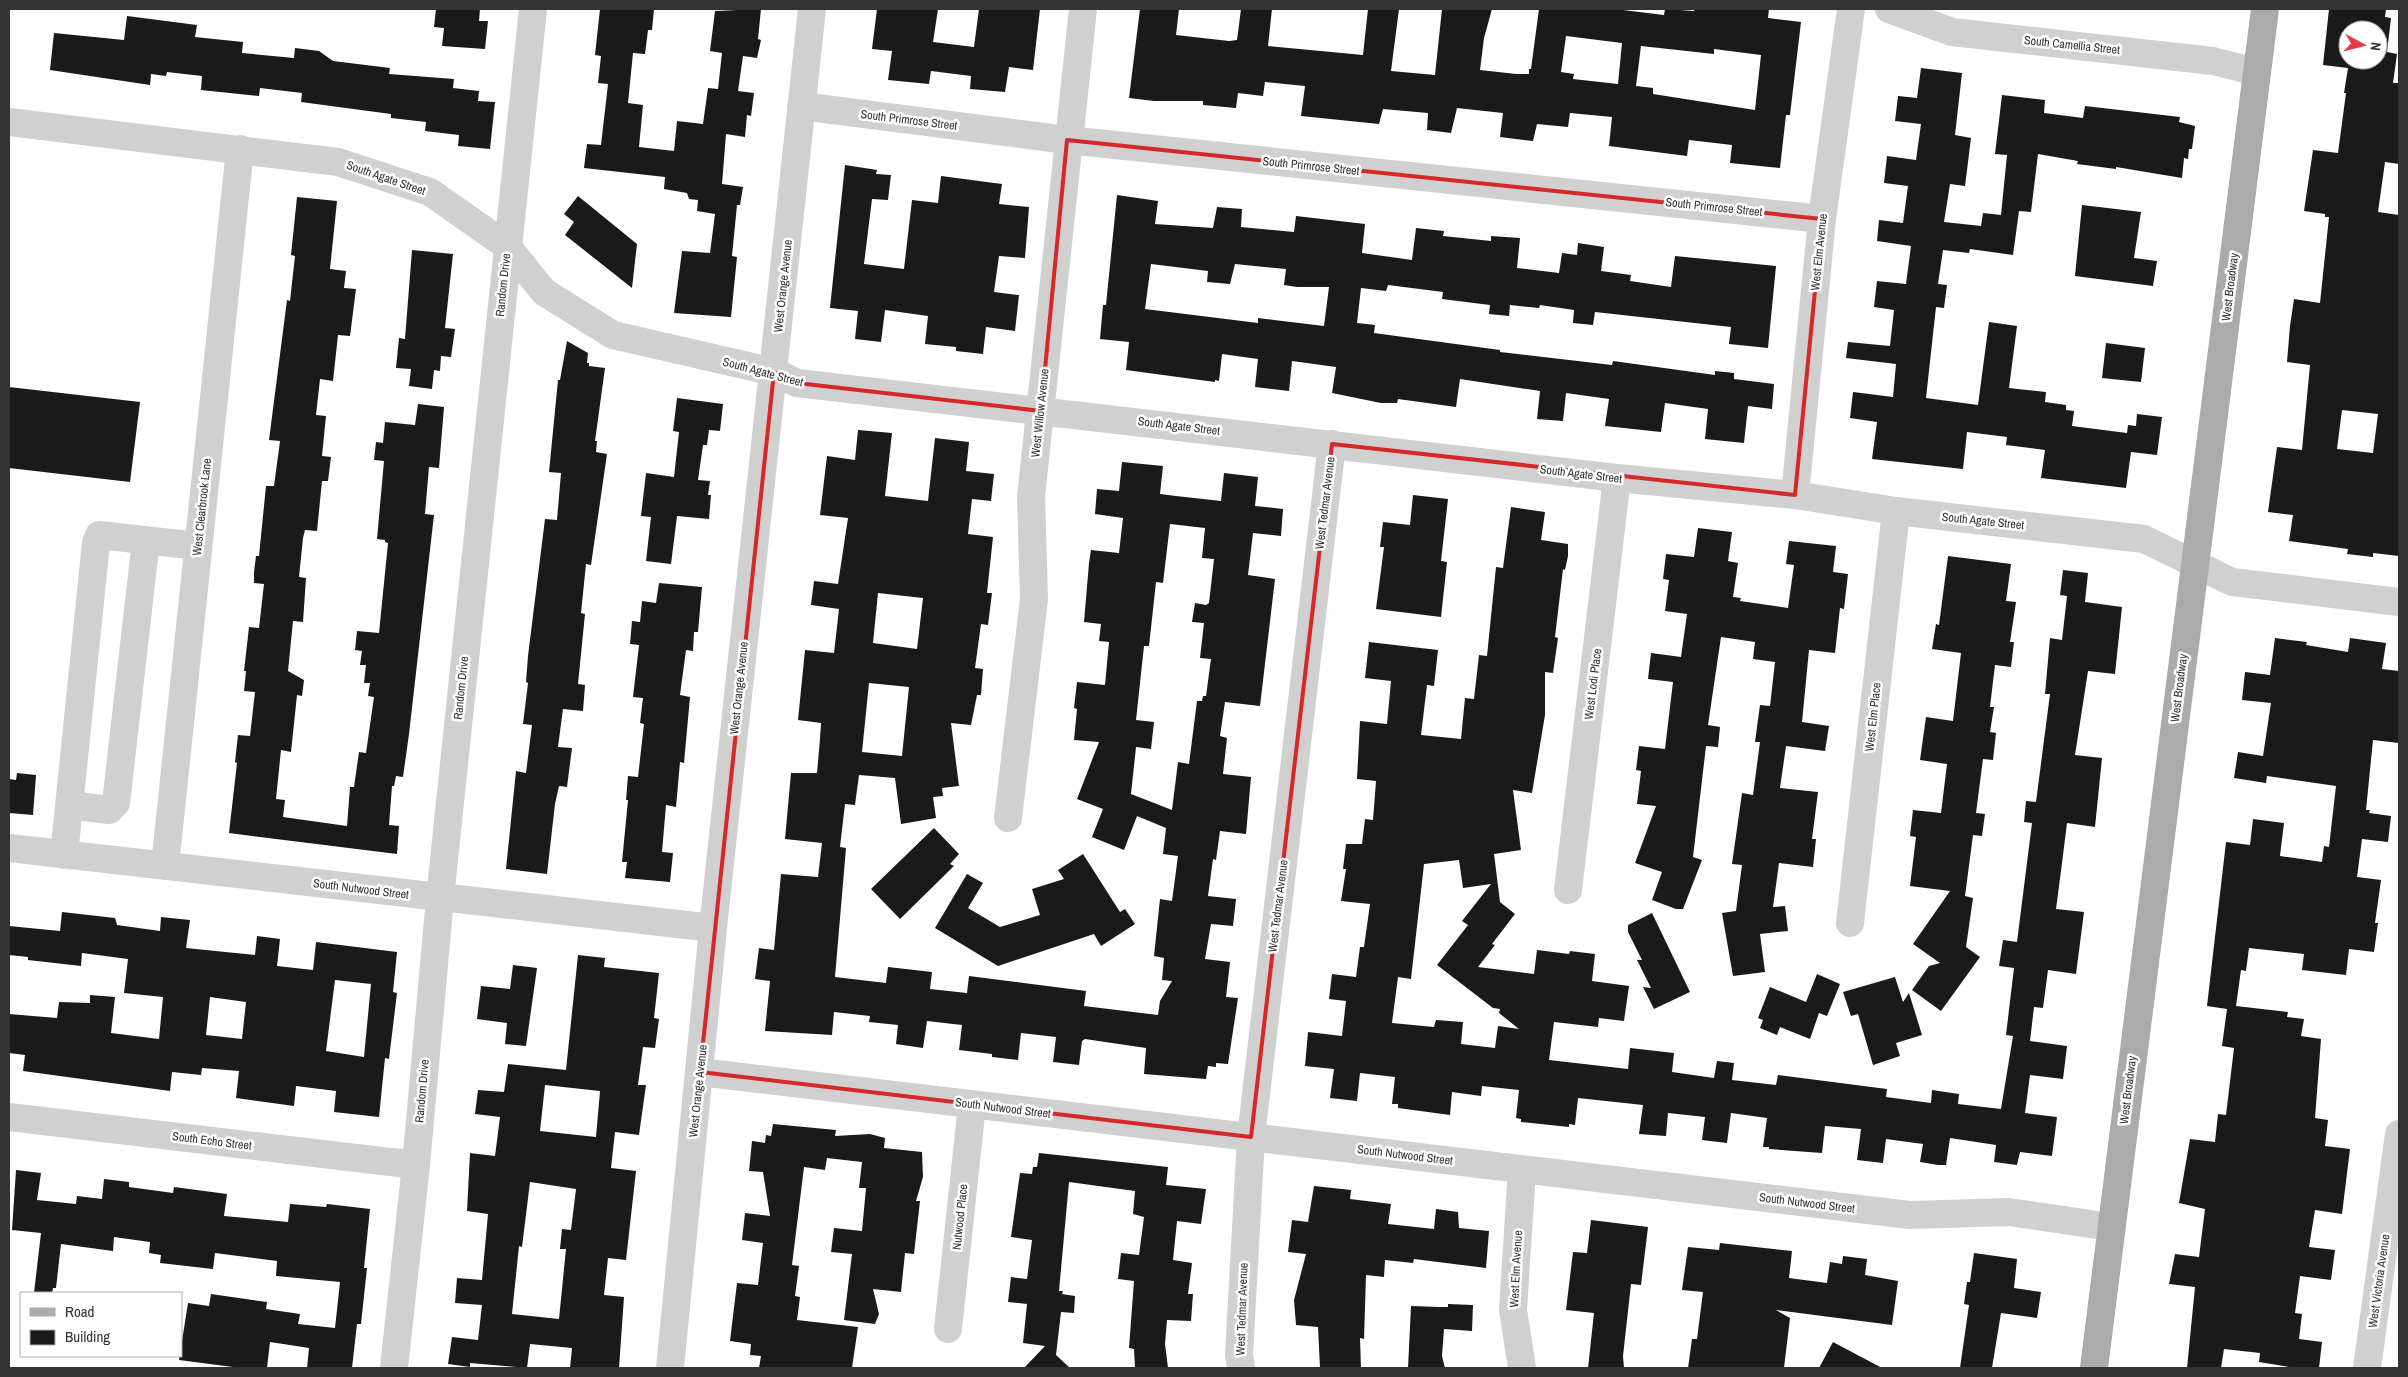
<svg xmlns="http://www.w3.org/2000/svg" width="2408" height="1377" font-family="'Archivo Narrow',sans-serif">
<rect width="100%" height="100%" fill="#fff"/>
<path fill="#1a1a1a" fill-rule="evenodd" d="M436 9H480L479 21H488L485 49 442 46 444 28 434 27Z
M600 9H654L652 30H648L645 54 633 53 628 103 643 105 639 147 674 151 677 121 703 124 708 88 718 89 722 53 710 51 715 11 761 9 758 39 761 40 757 58 743 56 738 91 754 93 751 116 747 115 745 137 726 134 722 184 743 187 740 205H737L732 256 737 257 731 317 674 313 682 251 710 253 715 214 697 211 698 200 689 199 687 193 664 189 665 177 584 168 587 144 601 145 608 84 598 83 601 56 595 55Z
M877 9H938L933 42 974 47 979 9H1040L1033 70 1009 67 1005 92 970 89 971 76 931 71 929 84 888 80 892 51 872 49Z
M1140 9H1179L1176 35 1229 41 1237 40 1241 9H1272L1268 46 1363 55 1368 9H1399L1391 71 1435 75 1442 9H1492L1484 38 1480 70 1516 74H1529V69H1531L1539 9H1615L1664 15 1665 9 1694 11 1695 9H1769L1768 18 1801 22 1790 115H1786L1780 168 1730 163 1732 145 1689 140 1687 156 1609 146 1612 117 1570 113 1568 127 1537 124 1533 141 1500 137 1503 113 1457 108 1451 133 1427 130 1428 113 1383 109 1379 124 1301 116 1305 86 1265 82 1263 96 1238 93 1236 108 1203 105V101H1154L1129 98ZM1566 36 1622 43 1618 84 1573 79 1574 74 1561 72ZM1641 46 1714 54V49L1761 55 1755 110 1653 94V88L1636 86Z
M2329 9H2386L2385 17 2391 18 2387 52 2397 54 2393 83H2399V164L2385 162 2378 212 2399 215V556L2373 553V557L2347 554 2348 549 2289 541 2293 515 2268 512 2277 447 2302 450 2310 365 2287 362 2290 326 2294 299 2320 303 2329 217H2325V214L2304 211 2313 150 2338 153 2346 93H2344L2348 68 2323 65ZM2348 30H2378V60H2348ZM2342 410 2378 414 2373 453 2337 449Z
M127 16 197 25 195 37 243 42 242 53 294 58 295 48 319 51 333 61 390 68 389 74 454 79 453 88 479 91 478 101 495 102 490 149 458 146 459 135 425 131 426 122 391 118V114L301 102 302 93 260 88 259 96 201 90 202 76 167 72 166 76 151 74 150 85 50 70 54 33 124 40Z
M1921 68 1962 73 1955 135 1971 138 1965 186 1950 184 1944 222 1981 226 1983 213 2001 215 2007 155 1995 154 2002 95 2045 100 2044 113 2083 118 2085 106 2180 117 2179 122 2195 126 2192 149H2189L2188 159 2184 158 2182 178 2116 167V169L2077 164 2078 161 2038 154 2031 212 2019 211 2013 255 1970 249 1969 253 1943 250 1938 284 1947 285 1944 308 1936 307 1926 398 1978 405 1989 322 2017 326 2009 388 2046 392 2045 402 2066 405V410L2074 411 2072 426 2127 433 2128 425 2136 426 2137 414 2162 417 2157 455 2131 452 2126 488 2041 478 2045 450 2006 445 2007 437 1967 432 1963 469 1872 459 1877 422 1850 418 1853 392 1893 397 1896 364 1846 358 1848 342 1890 346 1894 310 1874 307 1877 281 1906 284 1911 246 1877 241 1879 220 1903 223 1908 186 1884 183 1887 156 1916 160 1921 124 1895 121 1898 96 1917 98Z
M845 165 877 170 876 174 891 175 888 200 872 199 864 264 904 269 912 200 938 203 941 176 1002 184 999 204 1029 207 1025 258 999 256 994 292 1019 295 1015 331 986 327 983 354 956 351V347L925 344 928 316 885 310 881 342 855 339 858 311 830 308Z
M1117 195 1158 201 1155 224 1213 228 1217 207 1242 209 1241 227 1294 232 1296 216 1365 224 1362 253 1412 260 1416 228 1444 231 1443 236 1491 241V236L1520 238 1517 268 1559 273 1562 253 1577 255 1578 243 1604 247 1601 271 1631 275 1630 281 1671 287 1675 256 1776 266 1768 348 1729 344 1731 327 1595 312 1593 325 1573 323 1574 310 1540 305 1539 308 1510 305 1509 316 1489 314 1490 305 1442 299 1443 292 1388 285 1386 291 1361 288 1357 323 1375 325 1374 333 1500 350V352L1612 365 1613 361 1715 375V371L1734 373V379L1774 384 1772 409 1748 406 1744 443 1705 439 1708 409 1665 403 1661 432 1605 426 1609 399 1566 393 1563 421 1537 419 1540 391 1460 379 1456 407 1398 399 1397 403H1381L1332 393 1336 367 1292 361 1289 391 1255 387 1258 359 1222 354 1219 381 1215 380V382L1126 370 1129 342 1100 339 1103 305H1106ZM1151 264 1208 271 1207 282 1230 284 1235 264 1286 269 1284 285 1297 287H1329L1324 326 1258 318V323L1145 309Z
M578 196 637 244 632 288 565 235 574 222 564 214Z
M297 197 337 201 330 269 346 271 344 288 356 289 350 336 338 335 333 381 320 379 316 415 326 416 322 456 331 457 328 481H322L317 531 305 530 303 538 299 577 306 578 303 622 293 621 288 671 304 680 302 696 297 695 291 752 281 750 276 799 285 800 283 817 347 826 350 787H354L359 752 366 753 374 697 368 696 370 683H364L366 665H360L362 651 355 650 357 631 379 633 388 543 385 542V540L377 539 384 461 374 460 376 442 383 443 385 422 415 425 418 404 444 407 439 468 429 467 425 514 434 515 409 734 403 777 396 776 394 786H392L389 825 399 826 397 854 229 833 237 763 235 762 238 735 250 736 255 692 244 691 246 671H244L249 627 259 628 264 584 254 583V572L256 556H259L266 486H274L280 441 269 440 287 300 290 301 295 256 291 255Z
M2082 205 2141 212 2134 258 2157 261 2153 286 2075 276Z
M412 250 453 254 445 328 455 329 451 357 441 356 440 371 434 370 432 389 409 386 411 369 396 368 399 338 405 339Z
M567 341 588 353 587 363H589V366L605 368 595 441H597L596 452 607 454 591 565 586 564 581 613 585 614 578 684 585 685 583 711 563 709 558 747 572 748 567 787 559 786 555 804 547 874 506 869 516 771 526 773 532 725 523 724 528 683 526 682 528 656 545 519 557 520 561 473 549 472 558 380H560Z
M2106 343 2145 348 2141 382 2102 378Z
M9 387 140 402 130 482 9 468Z
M677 398 723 404 720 431 709 430 707 445H703L698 480 710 481 708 495H711L709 519 677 516 671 564 646 561 651 517 641 516 646 473 674 477 679 432 673 431Z
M858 430 892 433 885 496 928 501 935 438 969 442 966 471 994 474 991 501 972 499 968 534 993 537 987 593H992L988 625 981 624 975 668 983 669 981 695H977L971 725 951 723 959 786 942 788 943 796 933 797 936 818 901 824 895 778 859 775 855 805 845 804 840 847 846 848 835 977 886 983 888 967 932 972 930 989 967 993 969 976 1086 991 1084 1006 1158 1015 1160 1001 1172 981 1162 980 1164 958 1154 956 1160 899 1172 901 1178 856 1163 854 1166 828 1137 816 1124 850 1092 837 1103 809 1077 799 1099 742 1074 740 1077 709 1074 708 1077 682 1105 685 1109 642 1099 641 1101 624 1084 622 1089 563 1091 550 1119 553 1123 518 1095 514 1097 489 1119 491 1122 462 1163 466 1160 494 1176 496 1221 501 1224 473 1258 477 1255 506 1283 509 1281 536 1253 533 1248 575 1275 579 1260 706 1225 702 1220 736 1227 738 1223 774 1251 777 1246 834 1220 831 1216 860 1213 859 1208 896 1236 899 1233 926 1211 924 1205 959 1230 962 1226 997 1238 998 1228 1064 1216 1063V1067L1208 1066 1206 1079 1144 1074 1146 1048 1085 1039 1082 1041 1079 1065 1053 1062 1056 1037 1021 1033 1018 1060 992 1057V1054L959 1050 962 1025 927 1021 923 1048 896 1044 898 1025 869 1022 870 1016 834 1012 832 1035 765 1031 770 981 755 979 759 948 774 950 781 874 818 877 822 843 785 839 791 773H817L820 739 821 723 798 720 805 650 834 653 839 609 811 605 814 581 838 584 848 518 820 515 827 456 855 460ZM1170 524 1205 528 1202 558 1214 559 1209 603 1206 605 1195 603 1192 622 1204 623 1200 658 1211 659 1206 696H1203L1202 701H1197L1189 764 1178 762 1172 810 1131 794 1136 747 1151 749 1154 722 1136 720 1144 646H1149L1156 582 1163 583ZM878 593 923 598 917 649 873 643ZM869 683 909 687 902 756 862 752Z
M1413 495 1448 499 1441 561 1447 562 1441 617 1376 609 1384 547H1380L1383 522 1410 525Z
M1511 507 1545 512 1541 540 1568 544V556L1565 570 1563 569 1555 637 1558 638 1553 673 1545 672V715L1532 793 1513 790 1521 850 1494 854 1500 902 1515 914 1492 944 1495 945 1478 967 1534 974 1537 950 1569 954 1570 951 1595 954 1592 981 1629 986 1624 1021 1599 1018 1598 1027 1554 1022 1549 1060 1628 1069 1630 1048 1674 1053 1672 1072 1714 1078 1717 1061 1734 1063 1732 1080 1776 1085 1778 1075 1887 1089 1886 1097 1931 1103 1932 1090 1959 1094 1958 1104 2001 1109 2013 1036 2006 1035 2014 968 1999 966 2003 940 2017 942 2032 823 2024 822 2026 801 2036 802 2050 694H2045L2050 638 2062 640 2067 596 2060 595 2063 570 2088 573 2085 602 2122 607 2115 674 2088 671 2075 755 2102 758 2095 827 2067 823 2061 871 2056 909 2084 912 2076 974 2048 970 2043 1008 2034 1007 2030 1041 2067 1046 2063 1079 2030 1075 2025 1113 2057 1117 2052 1156 2020 1152 2017 1165 1994 1162 1996 1145 1950 1138 1946 1165H1938L1920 1162 1923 1144 1886 1139 1883 1163 1857 1160 1861 1129 1825 1126 1822 1153 1769 1149V1147H1763L1767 1118 1731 1113 1727 1143 1702 1140 1705 1117 1668 1113 1666 1136 1639 1134 1643 1105 1578 1098 1575 1125 1569 1124V1127L1521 1122V1119L1516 1118 1519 1090 1482 1086 1481 1096 1452 1092 1450 1115 1398 1108V1104H1392L1395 1077 1360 1073 1357 1101 1330 1098 1334 1069 1305 1066 1308 1032 1342 1036 1346 1001 1329 999 1332 974 1356 977 1360 947H1364L1370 904 1341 901 1346 869H1343L1346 844H1362L1365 819 1373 820 1376 781 1357 779 1360 721 1387 724 1391 681 1365 678 1369 642 1438 650 1434 686 1427 685 1421 735 1461 739 1465 698 1474 699 1479 655 1487 656 1496 567 1503 568ZM1459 860 1463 888 1491 884 1462 921 1468 925 1437 965 1493 1008 1500 1009 1499 1013 1519 1029 1498 1026 1495 1048 1461 1044 1463 1022 1436 1020 1434 1027 1392 1023 1398 977 1411 979 1424 864Z
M1698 528 1732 532 1728 561 1738 563 1733 597 1741 598 1740 601 1788 608 1794 565 1786 564 1789 541 1836 546 1833 572 1848 574 1844 609 1840 608 1835 653 1809 650 1802 722 1829 726 1825 751 1786 746 1780 788 1818 792 1812 839H1816L1813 867 1779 863 1773 907 1785 906 1788 931 1760 934 1765 972 1733 976 1722 913 1736 911 1742 865 1732 864 1742 793 1753 795 1760 742H1755L1760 705 1770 706 1775 662 1753 659 1755 642 1721 637 1708 725 1720 727 1718 747 1706 746 1693 857 1702 860 1683 909H1676L1652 900 1662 872 1635 863 1656 806 1637 804 1641 771 1636 770 1639 746 1665 749 1673 682 1648 679 1651 653 1681 657 1687 614 1665 611 1669 580 1663 579 1666 554 1694 557Z
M1948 556 2011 564 2006 601 2016 602 2010 642H2014L2011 667 1995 665 1990 707H1994L1990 732 1996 733 1993 760 1983 759 1976 813 1985 814 1982 836 1973 835 1965 896 1973 898 1966 947 1980 957 1941 1011 1912 990 1929 966 1940 963 1913 944 1950 891 1910 886 1916 837 1910 836 1913 810 1941 813 1947 764 1920 760 1926 717 1953 721 1961 653 1932 649 1936 624 1939 625Z
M659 583 702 587 698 632H694L693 651 686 650 680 695 690 697 684 763 680 762 676 807 666 805 662 852 673 853 670 882 625 878 627 862H622L628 800H626L628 776 638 777 644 724 640 723 643 698 633 697 639 645 630 644 632 621 640 622 642 601 656 603Z
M2275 638 2307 642 2306 645 2348 652 2350 638 2386 643 2382 669 2399 671V743L2373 740 2366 810H2370L2369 813 2391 816 2388 842 2362 839 2357 877 2381 880 2375 923H2378L2374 952 2349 949 2346 975 2302 970 2304 954 2249 948 2246 971 2241 970 2236 1006 2288 1012 2287 1017 2304 1019 2301 1036 2321 1039 2315 1118 2328 1120 2325 1146 2350 1149 2342 1214 2315 1210 2309 1247 2335 1250 2331 1280 2300 1276 2295 1313 2302 1314 2299 1339 2322 1342 2319 1368H2296L2259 1362 2260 1353 2224 1349 2221 1368H2187L2195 1287 2169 1284 2175 1254 2199 1257 2205 1209 2179 1203 2190 1139 2215 1142 2218 1114 2226 1115 2234 1048 2222 1046 2227 1009 2207 1006 2226 842 2250 845 2253 819 2284 823 2280 856 2322 862 2324 846 2329 847 2336 786 2267 776 2266 783 2234 778 2238 752 2263 756 2271 703 2242 700 2245 672 2270 675Z
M17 773 36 775 33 815 9 813V779L16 780Z
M934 828 959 854 950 864 954 866 900 919 871 889Z
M1083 854 1120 912 1125 909 1135 924 1101 946 1094 934 998 966 935 928 967 874 983 883 968 908 1000 927 1040 915 1032 889 1064 879 1058 870Z
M62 912 115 918 117 925 160 931 161 917 190 920 186 948 255 955 257 936 280 939 277 966 313 970 316 942 397 952 393 992 397 993 389 1059 385 1058 379 1117 334 1112 336 1091 296 1086 294 1106 236 1098 239 1071 202 1068 201 1075 172 1072 170 1091 23 1071 25 1055 9 1053V1014L57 1018 59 1002 90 1003V995L115 997 111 1033 159 1039 163 997 124 993 128 959 82 953 81 966 28 960V957L9 955V926L60 931ZM335 980 371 984 364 1057 326 1051ZM210 997 246 1002 242 1039 206 1035Z
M1652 913 1690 992 1654 1009 1643 987 1651 988 1637 960H1642L1628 932V925Z
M578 955 605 958 604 967 659 973 654 1018 659 1019 655 1048 643 1047 638 1085H646L639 1135 615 1132 611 1168 636 1171 626 1260 608 1258 604 1295 624 1297 619 1368H570L572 1348 530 1344 527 1368 470 1363V1367L448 1364 452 1337 478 1340 482 1305 455 1303 457 1278 482 1280 488 1214 467 1211 470 1153 495 1156 500 1117 475 1114 478 1090 504 1092 508 1064 566 1070ZM545 1085 600 1091 596 1137 540 1131ZM530 1182 576 1189 571 1230 562 1229 560 1249H566L559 1319 512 1314 519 1246 522 1247Z
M513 965 537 968 526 1046 505 1044 507 1023 477 1019 481 986 510 989Z
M1817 974 1840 984 1827 1016 1819 1013 1810 1039 1780 1027 1777 1035 1760 1028 1763 1020 1758 1018 1770 987 1806 1002Z
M1895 977 1903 1002 1909 993 1922 1035 1896 1043 1900 1056 1873 1065 1858 1014 1851 1016 1843 992Z
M773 1124 836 1130 835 1136 870 1134 885 1138 884 1148 922 1152 923 1177 916 1201H920L914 1254 905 1253 901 1292 873 1289 879 1314 875 1324 844 1320 852 1254 831 1252 834 1228 862 1231 866 1188H859L862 1162 827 1158 825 1170 804 1167 792 1265 799 1266 795 1296 800 1297 797 1320 858 1327 852 1368H759L761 1356 750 1355 751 1344 730 1341 737 1283 758 1285 763 1243 742 1240 745 1213 770 1216 763 1172 749 1171 752 1141 765 1143 766 1135 771 1136Z
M1039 1153 1168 1167 1166 1185 1206 1189 1201 1224 1177 1221 1173 1260 1192 1263 1188 1294H1193L1191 1321 1167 1320 1165 1344 1168 1368H1135L1134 1349 1129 1348 1134 1281 1118 1279 1121 1253 1139 1255 1144 1217 1133 1214 1135 1191 1069 1182 1059 1291H1063L1062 1294 1075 1296 1074 1313 1061 1312 1056 1355 1070 1368H1024L1045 1346 1023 1343 1027 1304 1008 1302 1011 1277 1027 1279 1032 1240 1011 1237 1020 1173 1032 1174 1033 1167H1037Z
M16 1170 41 1173 37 1200 76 1204 77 1196 102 1199 104 1179 129 1182V1187L173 1193 174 1187 227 1194 224 1216 288 1222 290 1204 326 1207 327 1204 370 1209 364 1268H367L361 1324H357L352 1368H307L309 1348 270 1342 267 1368 233 1367 179 1360 188 1303 209 1306 211 1294 267 1302 266 1309 300 1314 298 1324 335 1328 340 1282 276 1276 277 1261 215 1253 213 1269 160 1263 161 1255 149 1253 150 1242 114 1237 113 1251 61 1244 56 1288H53L52 1293H34L41 1233 12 1230Z
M1314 1186 1351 1190 1350 1199 1391 1204 1388 1224 1434 1229 1436 1209 1458 1212 1459 1228 1489 1231 1486 1268 1414 1259 1413 1263 1385 1260 1384 1277 1366 1275 1364 1339 1360 1338 1361 1368H1320L1318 1327 1296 1325 1294 1300 1306 1254 1288 1252 1292 1220 1308 1222Z
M1591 1220 1648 1227 1641 1285 1631 1284 1623 1356 1624 1368H1588L1594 1313 1566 1310 1573 1252 1587 1253Z
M1720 1243 1792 1251 1789 1278 1827 1283 1830 1262 1842 1264 1843 1256 1867 1259 1865 1275 1898 1281 1892 1325 1776 1310 1790 1318 1784 1368H1688L1692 1339H1697L1703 1292 1682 1290 1688 1247 1719 1250Z
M1974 1253 2017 1259 2014 1288 2041 1292 2037 1318 2001 1313 1992 1368H1960L1969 1305 1964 1304 1967 1282H1970Z
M1448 1304 1473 1305 1472 1331 1444 1329 1442 1356 1445 1368H1408L1411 1306 1440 1307H1448Z
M1833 1342 1882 1368H1819Z"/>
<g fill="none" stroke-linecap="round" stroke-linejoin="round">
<path stroke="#d0d0d0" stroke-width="28" d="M1889 9 1952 32 2213 61 2257 72
M801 106 1067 140 1822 219
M9 122 338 162 430 192 507 246 544 292 613 335 774 372 797 383 1617 478 1795 495 1896 511 2144 539 2232 582 2399 602
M1795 495 1822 219 1851 9
M69 805 109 810 116 803 146 540
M1008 818 1034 599 1031 497 1083 9
M9 848 713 928
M64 855 96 543 99 535 198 546
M165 866 240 149
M1568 890 1617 478
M1850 923 1896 511
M700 1072 1910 1215 2009 1212 2111 1227
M9 1117 416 1165
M948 1329 972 1105
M394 1368 416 1165 440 898 533 9
M670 1368 713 928 812 9
M1241 1368 1239 1355 1251 1137 1332 444
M1522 1368 1513 1310 1522 1169
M2367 1368 2399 1134"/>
<path stroke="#ababab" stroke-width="28" d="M2094 1368 2265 9"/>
</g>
<path fill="none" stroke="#d62828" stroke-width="4" stroke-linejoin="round" d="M1067 140 1822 219 1795 495 1332 444 1251 1137 700 1072 774 372 797 383 1041 411Z"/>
<g text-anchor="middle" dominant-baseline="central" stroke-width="5" stroke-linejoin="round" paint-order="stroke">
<g font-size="12" fill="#333" stroke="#fff">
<text transform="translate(2072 45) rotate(6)">South Camellia Street</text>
<text transform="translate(909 120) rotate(7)">South Primrose Street</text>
<text transform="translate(1311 166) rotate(6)">South Primrose Street</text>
<text transform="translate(386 178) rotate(19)">South Agate Street</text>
<text transform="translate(1714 207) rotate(6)">South Primrose Street</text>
<text transform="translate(1819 252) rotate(-84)">West Elm Avenue</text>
<text transform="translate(503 285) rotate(-84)">Random Drive</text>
<text transform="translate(783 286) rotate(-84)">West Orange Avenue</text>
<text transform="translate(2230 287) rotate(-83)">West Broadway</text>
<text transform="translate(763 372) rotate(15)">South Agate Street</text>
<text transform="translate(1040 413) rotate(-84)">West Willow Avenue</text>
<text transform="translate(1179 426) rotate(7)">South Agate Street</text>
<text transform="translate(1581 474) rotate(7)">South Agate Street</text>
<text transform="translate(1325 503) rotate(-83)">West Tedmar Avenue</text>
<text transform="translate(202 507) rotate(-84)">West Clearbrook Lane</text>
<text transform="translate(1983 521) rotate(6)">South Agate Street</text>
<text transform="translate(1593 684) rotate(-83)">West Lodi Place</text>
<text transform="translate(461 688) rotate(-84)">Random Drive</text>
<text transform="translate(739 688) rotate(-84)">West Orange Avenue</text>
<text transform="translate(2179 688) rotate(-83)">West Broadway</text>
<text transform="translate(1873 717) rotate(-84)">West Elm Place</text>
<text transform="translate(361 889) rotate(7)">South Nutwood Street</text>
<text transform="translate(1278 906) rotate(-83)">West Tedmar Avenue</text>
<text transform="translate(2128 1090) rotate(-83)">West Broadway</text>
<text transform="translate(422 1091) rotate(-85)">Random Drive</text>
<text transform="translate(698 1091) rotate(-84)">West Orange Avenue</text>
<text transform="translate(1003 1108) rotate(7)">South Nutwood Street</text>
<text transform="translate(212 1141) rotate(7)">South Echo Street</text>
<text transform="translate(1405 1155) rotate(7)">South Nutwood Street</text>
<text transform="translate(1807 1203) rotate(7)">South Nutwood Street</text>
<text transform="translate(960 1217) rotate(-84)">Nutwood Place</text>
<text transform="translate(1516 1269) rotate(-87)">West Elm Avenue</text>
<text transform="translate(2379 1281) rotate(-82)">West Victoria Avenue</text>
<text transform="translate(1242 1309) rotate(-88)">West Tedmar Avenue</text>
</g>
</g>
<rect width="2408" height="1377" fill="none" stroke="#333333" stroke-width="20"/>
<rect x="20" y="1292" width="162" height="65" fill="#ffffff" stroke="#adadad"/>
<rect x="30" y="1308" width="25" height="8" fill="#ababab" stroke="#adadad"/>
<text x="65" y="1317" font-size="15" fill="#333333">Road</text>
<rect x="30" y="1330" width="25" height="15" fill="#1a1a1a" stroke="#adadad"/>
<text x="65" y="1342" font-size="15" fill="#333333">Building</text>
<g transform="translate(2363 45) rotate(97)"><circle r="24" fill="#ffffff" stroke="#adadad"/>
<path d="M0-4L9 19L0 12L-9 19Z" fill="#e63946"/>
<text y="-8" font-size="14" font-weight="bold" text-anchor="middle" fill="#333333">N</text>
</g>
</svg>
